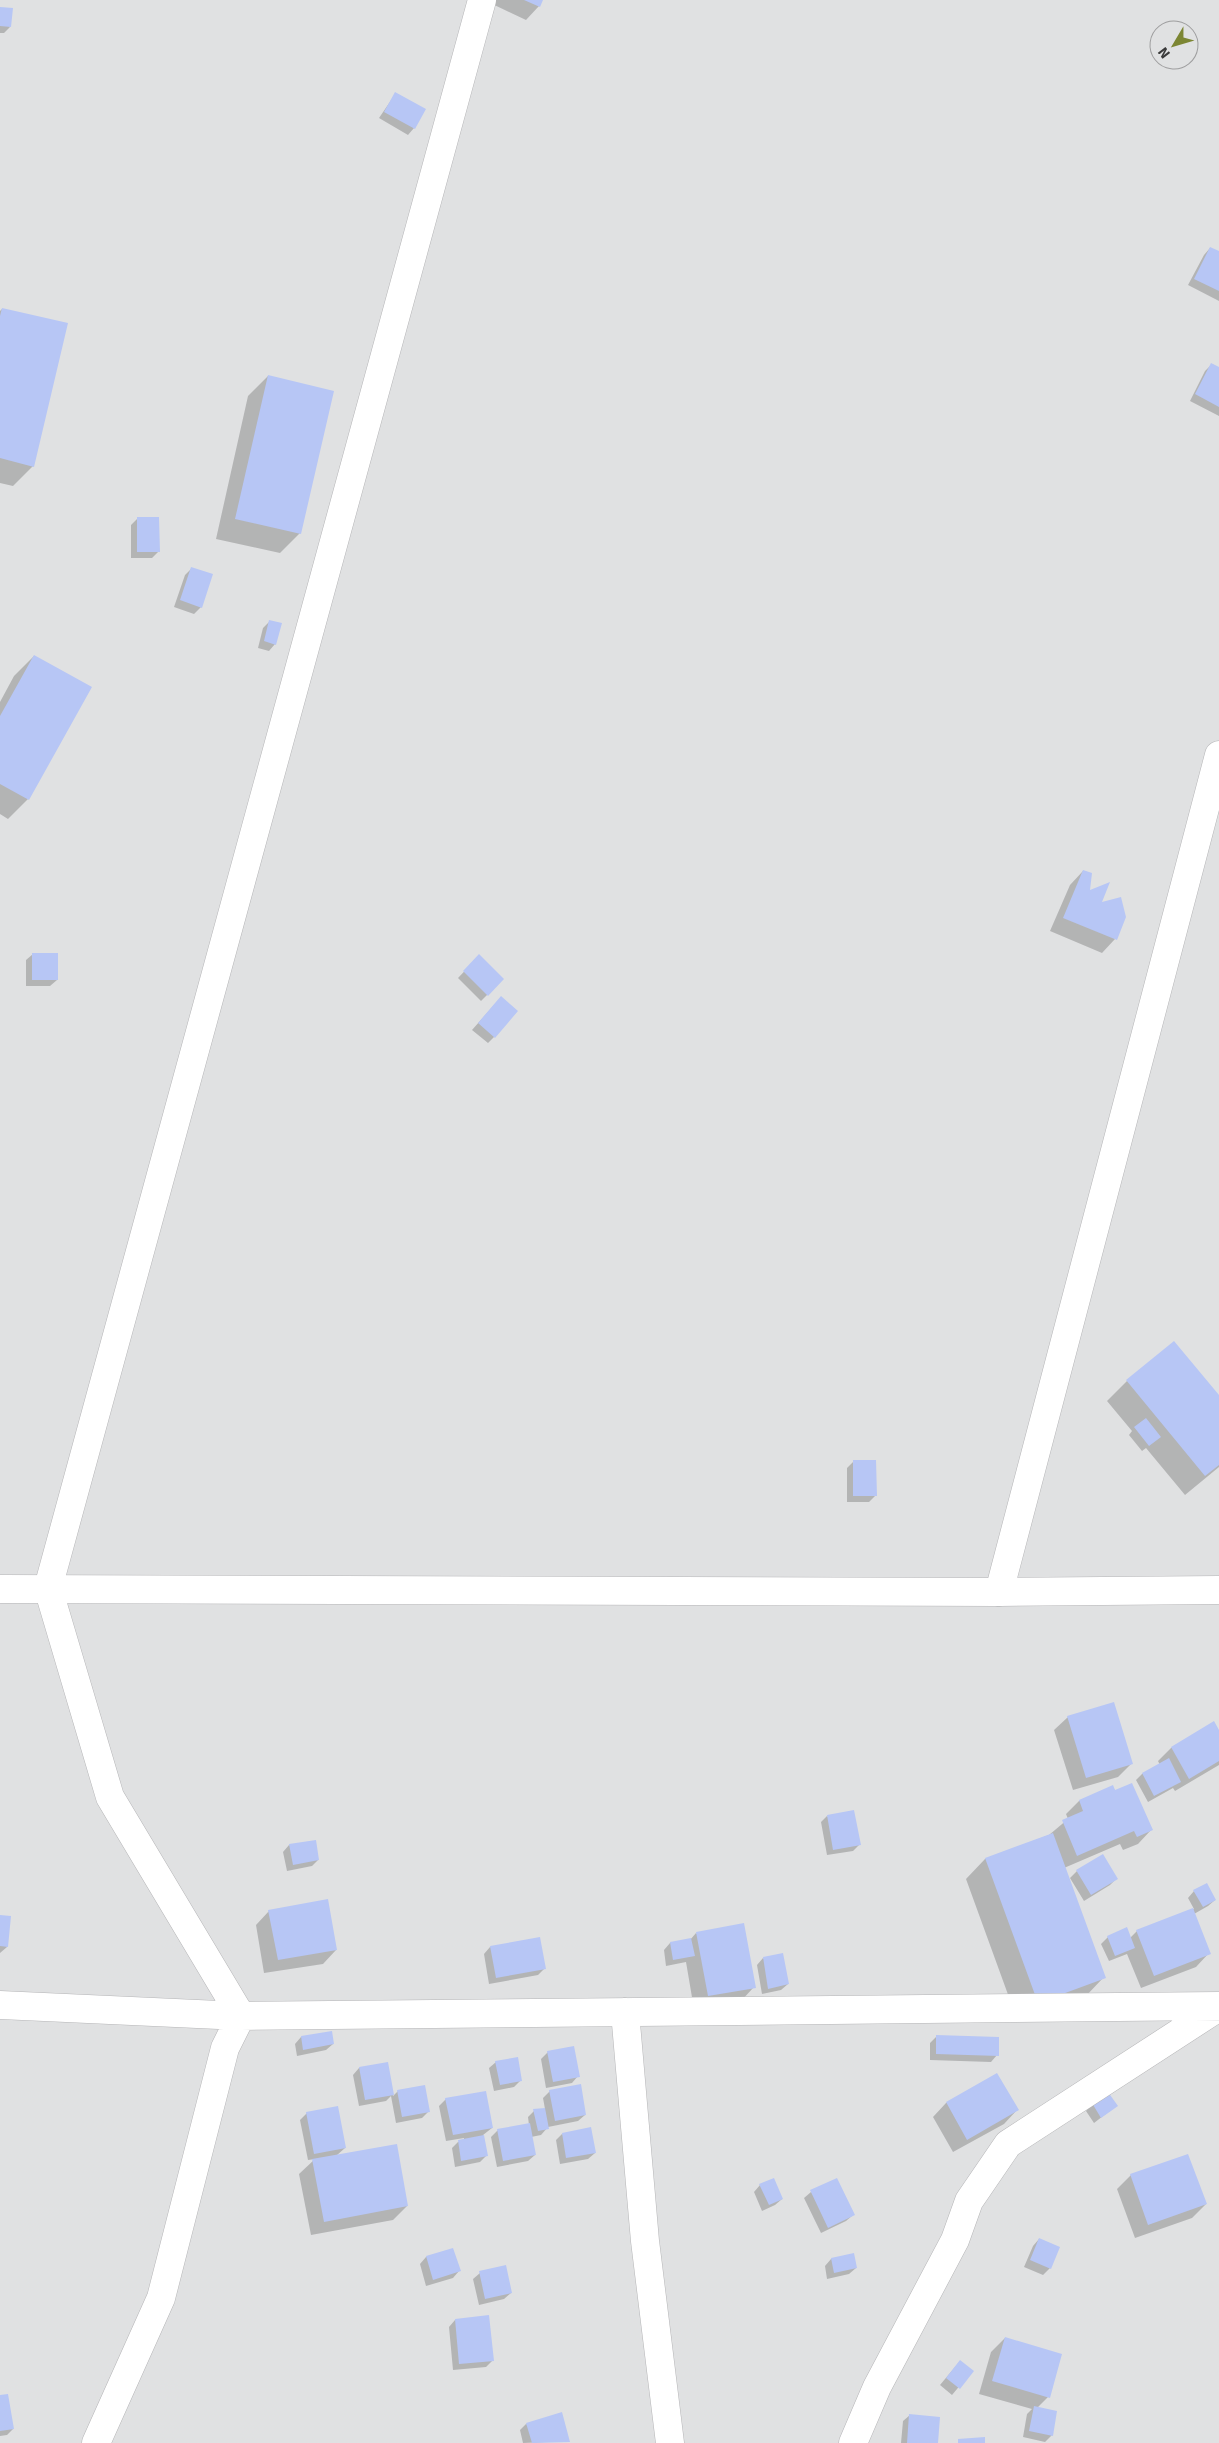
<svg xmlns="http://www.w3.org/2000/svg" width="1219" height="2443" font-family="Signika,sans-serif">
<rect width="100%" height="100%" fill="#e0e1e2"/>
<path fill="#0003" d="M484 0H542L539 6 526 20Z
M0 8 10 27 4 33H0Z
M396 93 414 128 408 135 379 118Z
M1210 248 1219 253V301L1188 285 1204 255Z
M2 309 33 466 13 486 0 483V311Z
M1212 364 1219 368V416L1190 401 1205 371Z
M268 376 300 533 280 553 216 539 248 396Z
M138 518 159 551 152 558H131V525Z
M192 568 201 607 194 614 174 607 185 575Z
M270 621 275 644 269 651 258 648 263 628Z
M34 656 28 799 8 819 0 814V702L14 676Z
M1083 871 1089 892 1100 904 1125 917 1115 939 1102 953 1050 931 1070 885Z
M33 954 57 980 50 986H26V960Z
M479 956 503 979 481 1001 458 978Z
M495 1004 494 1037 488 1043 472 1030Z
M1174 1343 1219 1397V1467L1185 1495 1146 1448 1142 1451 1129 1435 1132 1431 1107 1401 1127 1381Z
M854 1461 876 1495 869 1502H847V1468Z
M1068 1717 1132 1763 1118 1777 1073 1790 1054 1730Z
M1214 1723 1219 1733V1765L1175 1791 1173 1788 1148 1802 1136 1780 1142 1774 1160 1765 1158 1761 1171 1748Z
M1112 1787 1151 1830 1138 1844 1123 1850 1120 1844 1064 1868 1104 1977 1085 1997 1018 2022 966 1879 985 1859 1049 1835 1068 1819 1066 1814 1079 1801Z
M827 1816 860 1844 853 1851 827 1855 821 1822Z
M289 1845 318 1860 312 1866 287 1871 283 1852Z
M1077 1871 1116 1879 1110 1885 1084 1901 1070 1878Z
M1194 1891 1215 1900 1208 1906 1194 1914 1209 1953 1196 1967 1141 1988 1127 1954 1109 1961 1101 1944 1108 1937 1130 1938 1137 1931 1194 1909 1188 1898Z
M269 1911 336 1950 323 1964 264 1973 256 1925Z
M0 1916 7 1947 0 1953Z
M696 1933 754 1987 741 2001 694 2009 686 1962 666 1966 664 1950 670 1943 690 1940Z
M490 1947 545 1968 538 1975 489 1984 484 1954Z
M763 1958 788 1984 781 1990 762 1994 757 1965Z
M937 2036 997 2055 991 2062 930 2060V2043Z
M301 2037 333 2044 326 2050 297 2056 295 2044Z
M548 2052 578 2076 572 2083 546 2088 541 2059Z
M496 2062 521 2080 514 2087 494 2091 489 2068Z
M387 2063 393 2096 398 2091 428 2112 422 2118 396 2123 391 2096 386 2101 359 2106 353 2075 359 2068Z
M996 2075 1017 2110 1004 2124 953 2152 933 2117 946 2103Z
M550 2091 585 2115 578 2121 548 2127 541 2135 531 2137 535 2155 528 2161 497 2167 491 2137 498 2130 529 2125 528 2117 534 2111 545 2109 543 2098Z
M446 2099 492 2128 483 2135 487 2155 480 2162 455 2167 452 2148 458 2142 464 2140V2138L446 2141 439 2106Z
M1092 2104 1116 2106 1094 2123 1086 2111Z
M307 2113 345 2148 336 2156 407 2206 393 2220 311 2235 299 2174 315 2159 308 2160 300 2120Z
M562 2134 595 2153 588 2159 560 2164 556 2140Z
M1131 2175 1206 2204 1192 2218 1135 2238 1117 2189Z
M760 2185 782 2199 775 2205 762 2211 754 2192Z
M811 2192 853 2215 846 2221 821 2233 804 2198Z
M1039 2239 1050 2268 1043 2275 1024 2267 1033 2246Z
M453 2250 459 2271 453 2278 426 2286 420 2264 426 2257Z
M853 2255 856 2268 849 2274 827 2279 825 2266 831 2259Z
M480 2273 511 2293 504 2299 479 2305 473 2279Z
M488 2317 493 2360 486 2367 453 2370 449 2327 455 2320Z
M1005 2338 1048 2397 1037 2408 1052 2435 1045 2442 1023 2437 1027 2414 1032 2409 979 2394 991 2352Z
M960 2361 972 2371 952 2395 940 2385Z
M0 2396 13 2429 7 2435 0 2436Z
M910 2415 936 2443H901L903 2421Z
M526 2424 568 2441 523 2443 520 2430Z"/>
<path fill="#b7c6f5" d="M524 0H543L540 7Z
M0 7 13 8 11 27 0 26Z
M395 92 426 109 415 129 384 112Z
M1210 247 1219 251V291L1194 279Z
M2 308 68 323 34 467 0 458V316Z
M1211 363 1219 367V407L1195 394Z
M268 375 334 391 301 534 235 519Z
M137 517H159L160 552H137Z
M191 567 213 574 202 608 180 600Z
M269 620 282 623 276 645 264 641Z
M34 655 92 687 29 800 0 784V716Z
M1083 870 1092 873 1090 890 1110 882 1102 902 1121 897 1126 917 1117 940 1063 918Z
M32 953H58V980H32Z
M479 954 504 979 488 996 463 971Z
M501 996 518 1011 495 1038 478 1023Z
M1174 1341 1219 1395V1465L1205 1476 1126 1380Z
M1146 1418 1161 1437 1149 1446 1134 1427Z
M853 1460H876L877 1496H853Z
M1114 1702 1133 1764 1086 1778 1067 1716Z
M1214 1721 1219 1730V1761L1189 1779 1171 1747Z
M1169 1758 1181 1782 1154 1796 1142 1773Z
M1132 1783 1153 1830 1137 1837 1134 1831 1077 1856 1062 1820 1083 1811 1079 1800 1113 1785 1115 1790Z
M854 1810 861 1845 833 1850 827 1815Z
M1053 1833 1106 1978 1038 2003 985 1858Z
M316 1840 319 1860 293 1865 289 1844Z
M1103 1854 1118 1879 1091 1895 1076 1870Z
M1207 1883 1216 1900 1203 1907 1193 1890Z
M328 1899 337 1950 278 1960 268 1910Z
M1193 1908 1211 1954 1154 1976 1136 1930Z
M0 1915 11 1916 8 1947 0 1946Z
M744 1923 756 1988 708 1996 696 1932Z
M1127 1927 1135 1948 1115 1956 1107 1936Z
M540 1937 546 1969 496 1978 490 1946Z
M691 1938 695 1956 673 1960 670 1942Z
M783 1953 789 1984 768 1989 763 1957Z
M332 2031 334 2044 303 2050 301 2036Z
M936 2035 999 2037V2056L936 2054Z
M574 2046 580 2077 553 2082 547 2051Z
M518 2057 522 2081 500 2085 495 2061Z
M388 2062 394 2095 365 2100 359 2067Z
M997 2073 1019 2110 967 2140 946 2102Z
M581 2084 586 2115 555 2121 549 2090Z
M425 2085 430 2112 402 2117 397 2090Z
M486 2091 493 2128 453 2135 445 2098Z
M1108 2092 1118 2106 1101 2118 1092 2103Z
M338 2106 346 2148 314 2154 306 2112Z
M545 2108 549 2129 538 2131 533 2109Z
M530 2123 536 2155 503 2161 497 2129Z
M591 2127 596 2153 566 2158 562 2133Z
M484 2135 488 2156 461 2161 458 2140Z
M397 2144 408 2206 324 2222 312 2159Z
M1188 2154 1207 2204 1148 2225 1130 2174Z
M774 2178 783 2199 769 2205 759 2184Z
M837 2178 855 2215 828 2228 810 2190Z
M1039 2238 1060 2247 1051 2269 1030 2260Z
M453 2248 461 2271 433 2280 426 2256Z
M854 2253 857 2268 834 2273 831 2258Z
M506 2265 512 2293 485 2299 479 2271Z
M489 2315 494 2361 459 2364 455 2319Z
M1005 2337 1062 2354 1050 2398 992 2381Z
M960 2360 974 2371 960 2389 946 2378Z
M8 2394 14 2429 0 2431V2395Z
M1034 2406 1057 2411 1053 2436 1029 2431Z
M562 2412 570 2442 532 2443 526 2423Z
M909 2414 940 2417 938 2443H907Z
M985 2437V2443H958V2439Z"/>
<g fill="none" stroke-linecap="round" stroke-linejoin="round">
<defs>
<path id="minor" d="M999 1592 1219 755
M0 2005 241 2016 1219 2006
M625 2012 645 2241 670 2443
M96 2443 161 2298 225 2048 241 2016 110 1797 48 1588 482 0
M853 2443 877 2387 955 2240 969 2201 1008 2144 1219 2007"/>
<path id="tertiary" d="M0 1589 999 1592 1219 1590"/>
</defs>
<use href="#minor" stroke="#b5b5b7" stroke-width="29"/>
<use href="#tertiary" stroke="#b5b5b7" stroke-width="29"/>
<use href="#minor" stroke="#fff" stroke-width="28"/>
<use href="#tertiary" stroke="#fff" stroke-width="28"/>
</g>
<g transform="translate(1174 45) rotate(232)"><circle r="24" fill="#e0e1e2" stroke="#9e9e9f"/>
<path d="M0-4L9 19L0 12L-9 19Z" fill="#7c8633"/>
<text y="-8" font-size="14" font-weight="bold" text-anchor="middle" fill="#3a3a3a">N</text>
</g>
</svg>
